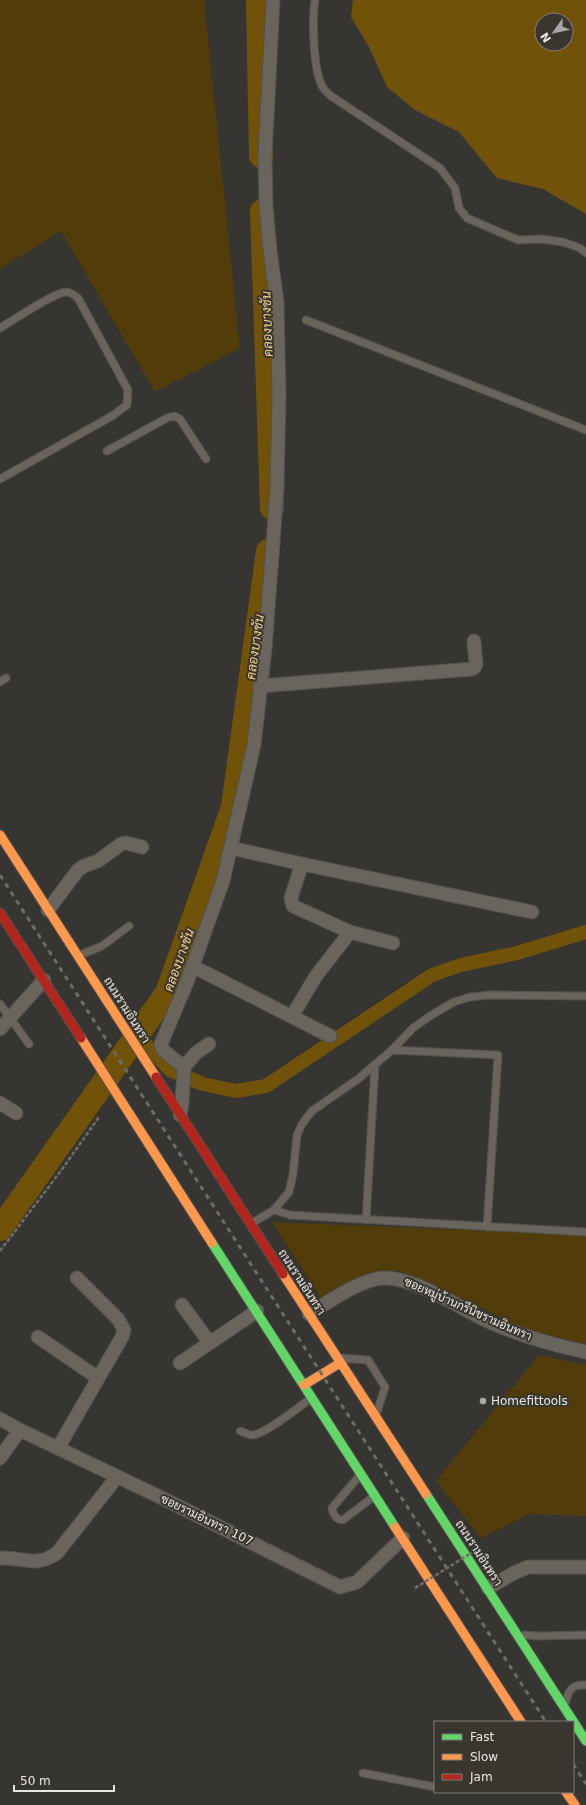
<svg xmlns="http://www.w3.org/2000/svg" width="586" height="1805" font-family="'DejaVu Sans',Sarabun,sans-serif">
<rect width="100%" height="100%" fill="#373532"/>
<path fill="#513c0a" d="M0 0H204L240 348 155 392 61 231 0 269Z
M272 1222 586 1235V1344L529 1331 417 1277 396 1270 363 1275 321 1298Z
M539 1355 586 1365V1516L529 1514 481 1538 436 1481Z"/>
<path fill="#705309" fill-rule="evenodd" d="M353 0H586V214L543 189 497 178 459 132 415 110 387 87 370 49 351 17ZM542 20H566V44H542Z"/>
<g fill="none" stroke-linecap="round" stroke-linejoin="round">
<path stroke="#705309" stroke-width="14" d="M139 1037 170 1070 203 1084 236 1091 266 1086 432 975 461 965 517 953 586 932"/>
<path stroke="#705309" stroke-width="24" d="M258 0 261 156
M262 211 272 508
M0 1229 167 993 233 807 268 551"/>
<defs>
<path id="lane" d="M315 0C312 21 313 67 322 86 324 90 328 93 331 96L440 168 455 188 459 208 467 218 518 240 541 239 563 242 580 248 586 253
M306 320 586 430
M0 328C12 321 55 292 66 292 71 292 74 295 78 298L128 390 127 405 112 416 0 479
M107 451 167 418 174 416 180 419 206 459
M0 682 6 678
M80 955 102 946 129 926
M0 1004 29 1044
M392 1050 498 1055 487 1227
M274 1210 290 1215 586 1232
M366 1220 375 1065
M252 1223 274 1210 289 1192 293 1174 297 1135 302 1124 312 1111 358 1079 392 1050 413 1028 430 1016 454 1002 470 997 490 995 586 996
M341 1358 368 1360 385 1387 377 1412
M240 1431C244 1432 248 1435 252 1435 263 1436 300 1406 310 1399
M360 1475 332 1508C333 1515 337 1520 343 1520L373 1497
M524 1635 537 1636 586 1635
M566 1701C569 1689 573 1684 586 1685
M363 1773 435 1787"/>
<path id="street" d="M260 686 472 669 475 667 476 664 474 641
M231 848 302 864 532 912
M302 864 291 898 293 906 350 932
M48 910 78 870 84 866 98 861 121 844 126 843 142 847
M192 966 330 1036
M292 1016 316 976 350 932 393 943
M0 1029 44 980
M184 1067 196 1053 209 1044
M0 1103 16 1113
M180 1115 182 1104 184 1067 163 1050 161 1044 187 982 223 881 254 745 265 649 277 489 279 393 277 302 270 250 266 206 265 156 273 0
M182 1305 210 1343
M309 1314C330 1301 352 1285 376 1279 407 1271 462 1310 490 1322 521 1336 553 1345 586 1352
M38 1337 98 1378
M180 1363 257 1311
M0 1419 20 1430 162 1498 340 1587 357 1582 403 1538
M58 1448 122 1337 124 1330 118 1319 77 1278
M0 1458 20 1430
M0 1558C24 1557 36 1568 57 1553L117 1477
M488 1588 514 1573 528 1567H586"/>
<path id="fast" d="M212 1243 395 1527
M426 1494 586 1741"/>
<path id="slow" d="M0 835 156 1077
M81 1038 212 1243
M283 1274 426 1494
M304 1385 340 1363
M395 1527 521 1722
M566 1792 575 1805"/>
<path id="jam" d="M0 913 81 1038
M156 1077 283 1274"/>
</defs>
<use href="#lane" stroke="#52514f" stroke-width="9"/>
<use href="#street" stroke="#52514f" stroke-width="15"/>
<use href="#fast" stroke="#52514f" stroke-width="11"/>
<use href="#slow" stroke="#52514f" stroke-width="11"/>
<use href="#jam" stroke="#52514f" stroke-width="11"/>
<path stroke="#716e68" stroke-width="2.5" stroke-dasharray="4 2" stroke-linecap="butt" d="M0 1251 63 1168 99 1117"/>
<use href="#lane" stroke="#69645c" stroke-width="7"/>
<use href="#street" stroke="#69645c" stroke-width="13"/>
<use href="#fast" stroke="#63d668" stroke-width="9"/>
<use href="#slow" stroke="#ff974d" stroke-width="9"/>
<use href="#jam" stroke="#b3261e" stroke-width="9"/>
<path stroke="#6e6c67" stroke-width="3" stroke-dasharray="5 5" stroke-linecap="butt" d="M0 875 546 1722
M573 1764 586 1784"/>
<path stroke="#716e68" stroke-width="2.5" stroke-dasharray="4 2" stroke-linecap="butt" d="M415 1588 481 1547"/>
</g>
<circle fill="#aaa9a5" stroke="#393630" stroke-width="1.5" cx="483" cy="1401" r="4"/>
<g text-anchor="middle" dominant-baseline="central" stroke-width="4" stroke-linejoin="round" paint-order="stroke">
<g font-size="12" fill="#e8e7e3" stroke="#393630">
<text transform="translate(127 1010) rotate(58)">ถนนรามอินทรา</text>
<text transform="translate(302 1282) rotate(57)">ถนนรามอินทรา</text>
<text transform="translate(468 1309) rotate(24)">ซอยหมู่บ้านกรีนิชรามอินทรา</text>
<text transform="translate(207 1520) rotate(26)">ซอยรามอินทรา 107</text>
<text transform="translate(479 1553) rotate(57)">ถนนรามอินทรา</text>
</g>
<g font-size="12" fill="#e8e7e3" stroke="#393630" text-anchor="start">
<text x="491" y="1401">Homefittools</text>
</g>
<g font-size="13" font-style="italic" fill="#f9d38a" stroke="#393630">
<text transform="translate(267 324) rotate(-92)">คลองบางชัน</text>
<text transform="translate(255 647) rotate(-82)">คลองบางชัน</text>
<text transform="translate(179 960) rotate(-70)">คลองบางชัน</text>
</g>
</g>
<rect x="434" y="1721" width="140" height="72" fill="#393630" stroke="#7f7d78"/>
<rect x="442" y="1734" width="20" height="6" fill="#63d668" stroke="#7f7d78"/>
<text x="470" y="1741" font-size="12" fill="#e8e7e3">Fast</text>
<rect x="442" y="1754" width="20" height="6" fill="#ff974d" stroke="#7f7d78"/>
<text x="470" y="1761" font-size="12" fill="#e8e7e3">Slow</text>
<rect x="442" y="1774" width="20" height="6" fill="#b3261e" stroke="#7f7d78"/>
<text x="470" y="1781" font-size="12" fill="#e8e7e3">Jam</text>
<g transform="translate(554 32) rotate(237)"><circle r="19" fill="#393630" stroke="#7f7d78"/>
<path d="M0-3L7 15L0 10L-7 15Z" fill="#aaa9a5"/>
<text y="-6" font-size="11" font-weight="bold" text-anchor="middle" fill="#e8e7e3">N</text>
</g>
<path d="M14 1785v6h100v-6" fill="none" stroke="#e8e7e3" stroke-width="2"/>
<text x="20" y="1785" font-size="12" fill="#e8e7e3" stroke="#393630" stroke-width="3" paint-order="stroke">50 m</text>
</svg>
